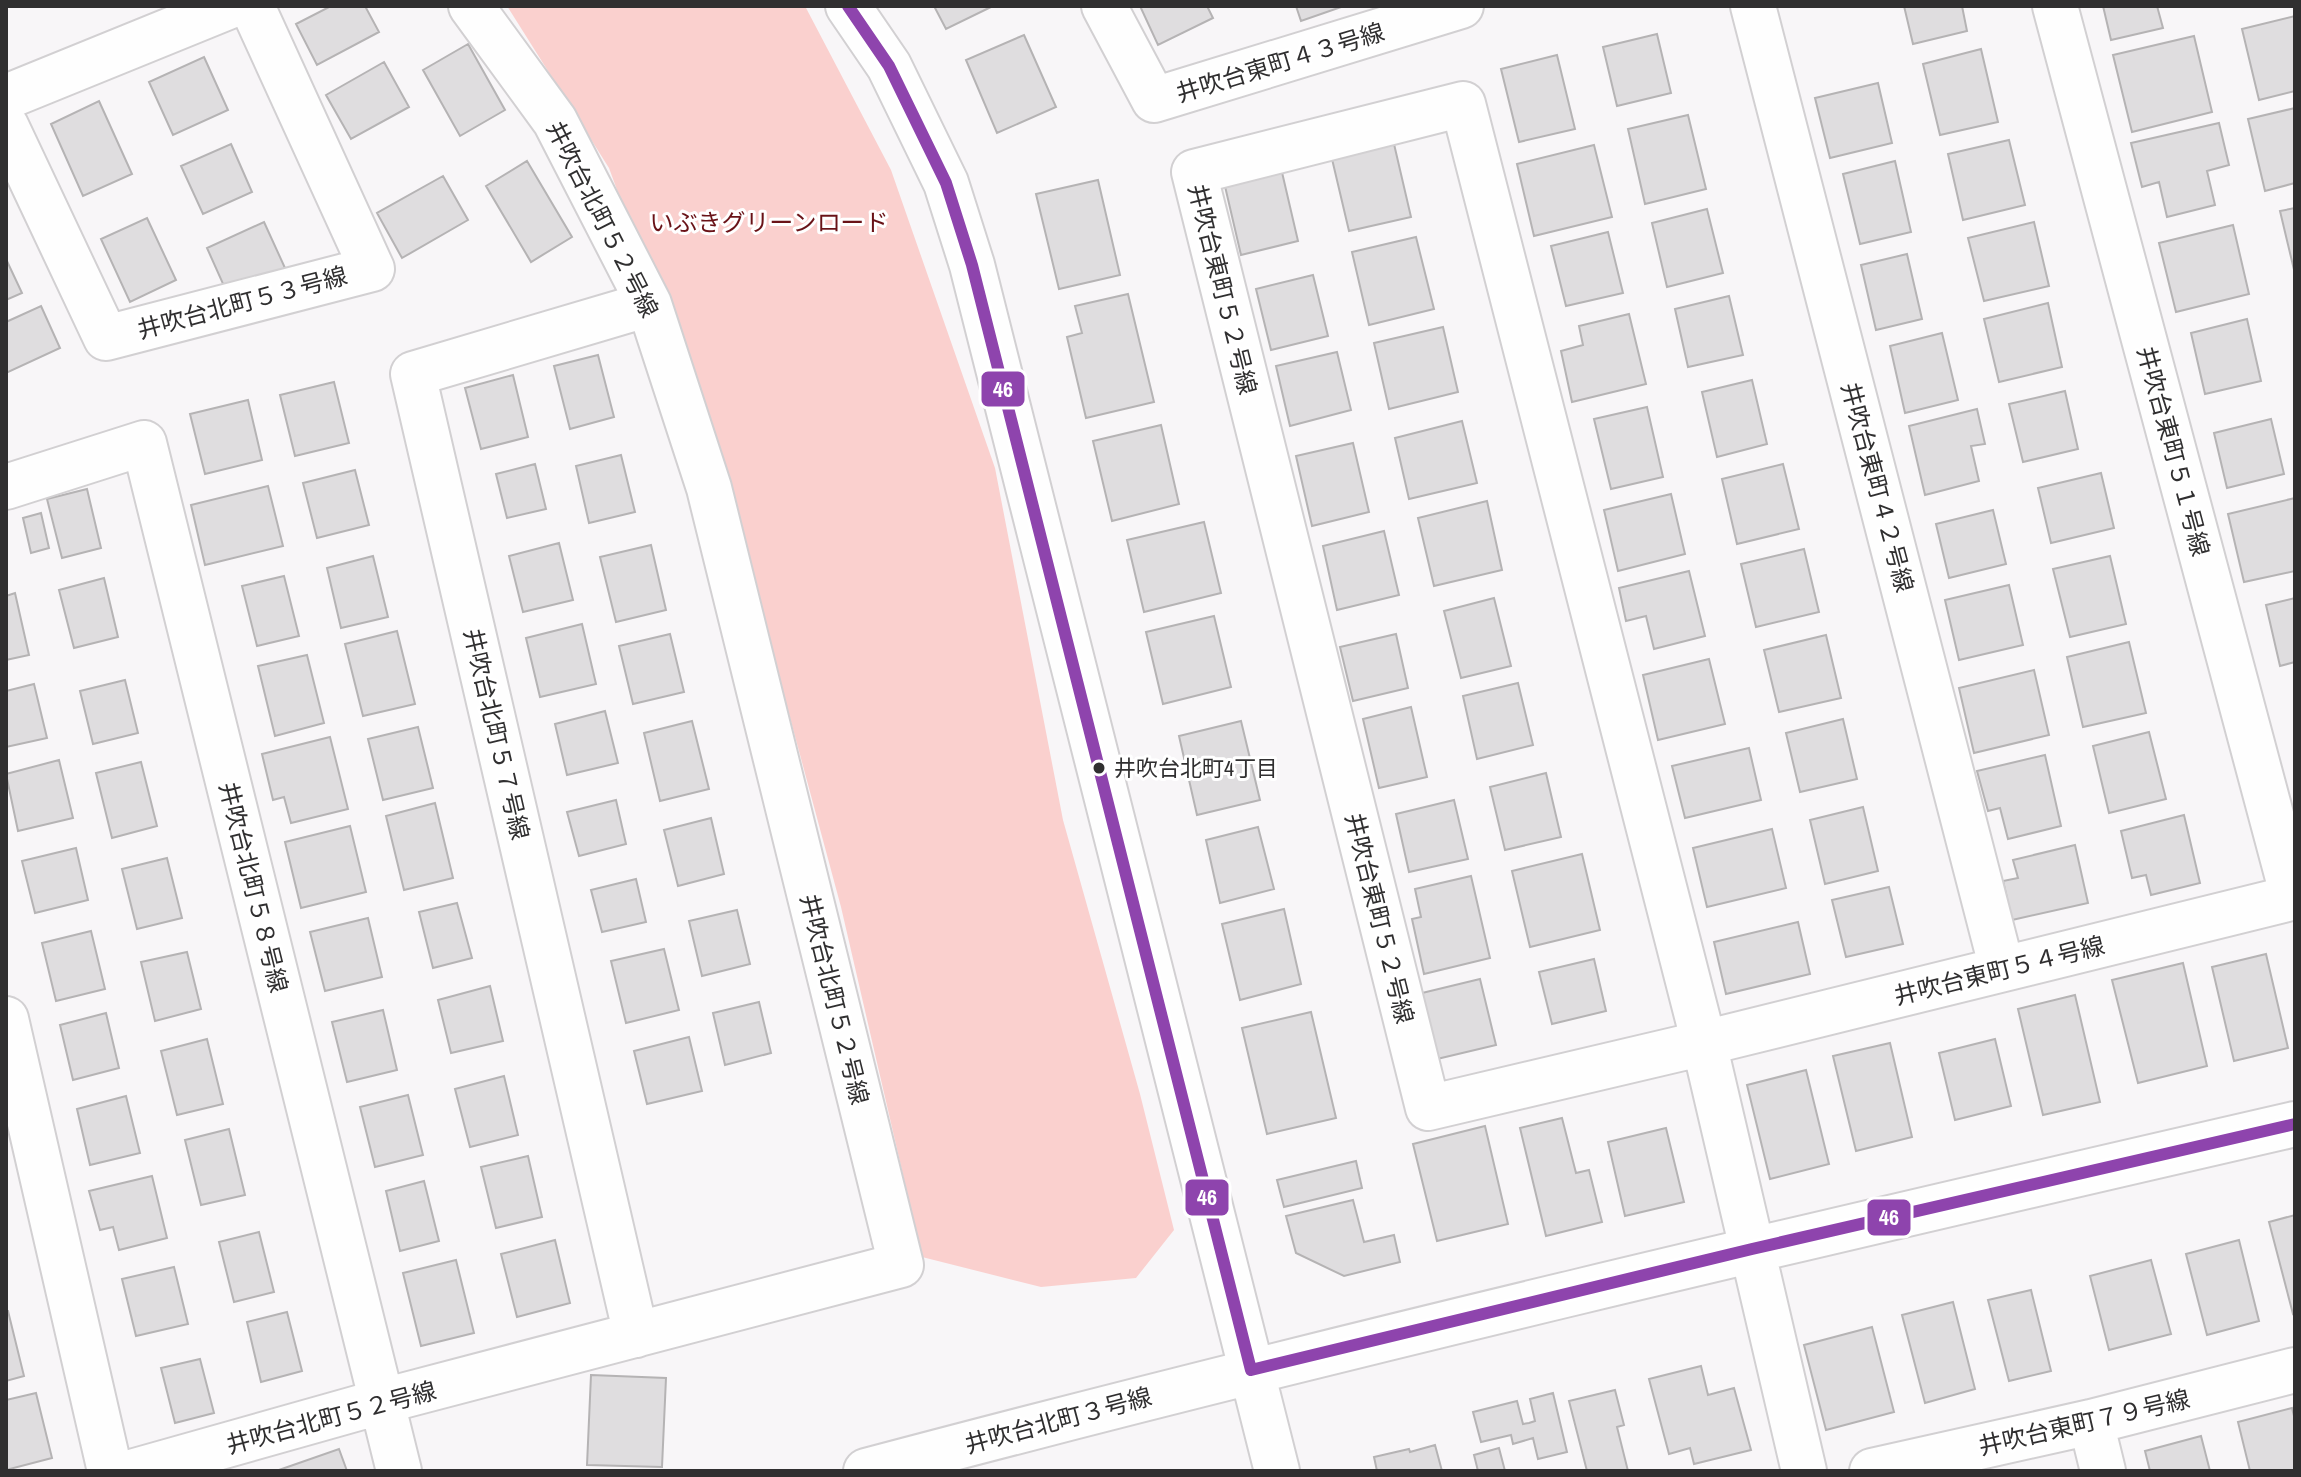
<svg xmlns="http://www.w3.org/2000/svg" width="2301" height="1477" font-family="'Archivo Narrow','Noto Sans JP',sans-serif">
<rect width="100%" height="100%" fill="#f8f6f8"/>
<path fill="#fad0ce" d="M507 6H805L891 170 995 468 1063 820 1140 1094 1174 1230 1136 1278 1041 1287 922 1257 841 907 733 506 609 168Z"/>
<path fill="#dfdddf" stroke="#b5b3b4" stroke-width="2" d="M331 6H365L379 32 317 65 296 24Z
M934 6H993L946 29Z
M1140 6H1207L1213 18 1158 45Z
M1296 6H1344L1301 21Z
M1904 6H1962L1967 31 1913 44Z
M2103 6H2157L2163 28 2111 40Z
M2295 16V91L2259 100 2242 29Z
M1657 34 1671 93 1617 106 1603 47Z
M1024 35 1056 107 997 133 966 60Z
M2194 36 2212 112 2132 132 2113 55Z
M468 44 505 110 460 136 423 70Z
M1981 49 1998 122 1940 135 1923 64Z
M1557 55 1575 129 1519 142 1501 69Z
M204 57 228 110 173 135 149 82Z
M384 62 409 107 351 139 326 95Z
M1878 83 1892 143 1830 158 1815 98Z
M99 101 132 174 83 196 51 124Z
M2295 108V183L2265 191 2248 119Z
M1688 115 1706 189 1645 204 1628 129Z
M2219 123 2229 165 2207 171 2215 205 2167 217 2159 182 2142 187 2131 143Z
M2009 140 2025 205 1963 220 1948 154Z
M231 144 252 192 203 214 181 166Z
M1394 144 1411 217 1349 231 1332 159Z
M1594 145 1612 217 1534 236 1517 164Z
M527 161 572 237 531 262 486 186Z
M1895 161 1911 232 1860 244 1843 174Z
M1281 168 1298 241 1241 255 1224 182Z
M443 176 468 220 402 258 377 213Z
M1098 180 1120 275 1059 289 1036 194Z
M2295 208V274L2280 211Z
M1707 209 1723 273 1667 287 1652 223Z
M147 218 176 280 130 302 101 239Z
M264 222 285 268 228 295 207 248Z
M2034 222 2049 286 1984 301 1968 238Z
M2233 225 2249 294 2176 312 2159 243Z
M1608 232 1623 293 1566 306 1551 246Z
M1416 237 1434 309 1369 325 1352 252Z
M1907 254 1922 319 1876 330 1861 265Z
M6 259 22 293 6 300Z
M1313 275 1328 336 1271 350 1256 289Z
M1128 294 1154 402 1086 418 1067 337 1082 333 1075 306Z
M1729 296 1743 355 1688 367 1675 309Z
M2048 303 2062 367 1999 382 1984 319Z
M41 306 60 348 6 373V322Z
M1629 314 1646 384 1572 402 1561 351 1583 345 1579 326Z
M2247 319 2261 381 2205 394 2191 333Z
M1443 327 1458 392 1389 409 1374 343Z
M1942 333 1958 400 1905 413 1890 346Z
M1337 352 1351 410 1290 426 1276 366Z
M598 355 614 417 570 429 554 366Z
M513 375 528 437 481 449 465 388Z
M1752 380 1767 444 1717 457 1702 392Z
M334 382 349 443 295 456 280 395Z
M2065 391 2078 449 2023 462 2009 404Z
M248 400 262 460 205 474 190 414Z
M1647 407 1663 477 1611 489 1594 419Z
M1977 409 1985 444 1971 446 1979 481 1925 495 1909 426Z
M2271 419 2284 474 2227 488 2214 433Z
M1462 421 1477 483 1409 499 1395 438Z
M1161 425 1179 504 1112 521 1093 441Z
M1353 443 1369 512 1312 526 1296 456Z
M621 455 635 512 589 523 576 466Z
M535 464 546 509 507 518 496 474Z
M1783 464 1799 529 1737 544 1722 479Z
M355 470 369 525 317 538 303 483Z
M2101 473 2114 528 2051 543 2038 488Z
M268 486 283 546 205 565 191 505Z
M87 489 101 548 62 558 47 499Z
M1671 494 1685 554 1618 571 1604 510Z
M2295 498V571L2244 582 2228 514Z
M1487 501 1502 570 1434 586 1418 518Z
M1993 510 2006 564 1949 578 1936 524Z
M41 513 49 548 31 553 23 518Z
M1204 522 1221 593 1144 612 1127 540Z
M1384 531 1399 595 1337 610 1323 546Z
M559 543 573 600 523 612 509 556Z
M651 545 666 610 616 622 600 557Z
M1804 549 1819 612 1756 627 1741 564Z
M373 556 388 617 341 628 327 568Z
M2110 556 2126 624 2070 637 2053 569Z
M1689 571 1705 636 1654 649 1646 616 1626 621 1619 588Z
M284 576 299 636 257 646 242 586Z
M104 578 118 637 74 648 59 590Z
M2009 585 2023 645 1959 660 1945 600Z
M15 593 29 655 6 660V596Z
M1494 598 1511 666 1461 678 1444 611Z
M2295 598V662L2280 666 2266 605Z
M1214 616 1231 687 1163 704 1146 632Z
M582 624 596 684 540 697 526 638Z
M397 631 415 704 363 716 345 644Z
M670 634 684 692 633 704 619 646Z
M1396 634 1408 688 1353 701 1340 647Z
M1826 635 1841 698 1779 712 1764 650Z
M2129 642 2146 713 2083 727 2067 657Z
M307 655 324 723 275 736 258 666Z
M1709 659 1725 724 1658 740 1643 675Z
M2034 670 2049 735 1974 753 1959 688Z
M125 680 138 733 93 744 80 691Z
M1518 683 1533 745 1477 759 1463 696Z
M34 684 47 738 6 747V691Z
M1411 707 1427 777 1379 788 1363 719Z
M605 711 618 763 567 775 555 724Z
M1843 719 1857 779 1800 792 1786 733Z
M692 721 709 789 660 801 644 733Z
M1241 721 1260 800 1197 815 1179 736Z
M418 727 433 788 383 800 368 739Z
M2149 732 2166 799 2109 813 2093 746Z
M330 737 348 809 291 823 284 797 273 800 262 754Z
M1749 748 1761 800 1685 818 1672 766Z
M2045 755 2061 826 2008 839 2000 808 1988 811 1977 771Z
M59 760 73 818 18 831 6 774Z
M141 762 157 826 112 838 96 773Z
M1546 773 1561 837 1505 850 1490 787Z
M616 800 626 844 579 856 567 812Z
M1454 800 1468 859 1409 872 1396 814Z
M435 803 453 878 404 890 386 816Z
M1863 807 1878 871 1825 884 1810 820Z
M2184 815 2200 883 2151 895 2146 875 2132 878 2121 831Z
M711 818 724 874 678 886 664 830Z
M350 826 366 892 301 908 285 842Z
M1258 827 1274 889 1220 903 1206 840Z
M1772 829 1786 888 1707 907 1693 848Z
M2075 845 2088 903 2012 920 2003 881 2018 878 2013 860Z
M76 848 88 900 35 913 22 861Z
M1582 854 1600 930 1530 947 1512 871Z
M167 858 182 918 137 929 122 869Z
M1471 876 1490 958 1424 974 1412 919 1421 917 1415 889Z
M636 879 646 922 602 932 591 890Z
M1889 887 1903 944 1846 957 1832 900Z
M457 903 472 958 433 968 419 912Z
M1284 909 1301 984 1240 1000 1222 924Z
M737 910 750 964 702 976 689 921Z
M368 918 382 977 325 991 310 932Z
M1798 922 1810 974 1726 994 1714 942Z
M91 931 105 989 56 1001 42 943Z
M664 949 679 1010 626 1023 611 961Z
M187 952 201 1009 155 1021 141 962Z
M2266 954 2288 1048 2234 1061 2212 967Z
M1594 959 1606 1011 1552 1024 1539 972Z
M2183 963 2207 1066 2138 1083 2112 980Z
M1480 979 1496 1045 1437 1059 1422 993Z
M490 986 503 1041 451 1053 438 1000Z
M2075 995 2100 1102 2043 1115 2018 1009Z
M759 1002 771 1053 725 1065 713 1013Z
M383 1010 397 1070 347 1082 332 1022Z
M1311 1012 1336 1118 1267 1134 1242 1028Z
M106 1013 119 1068 73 1080 60 1025Z
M689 1037 702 1091 647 1104 634 1051Z
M207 1039 223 1104 177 1115 161 1051Z
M1995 1039 2011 1106 1955 1120 1939 1053Z
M1890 1043 1912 1137 1856 1151 1833 1056Z
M1806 1070 1829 1164 1770 1179 1747 1085Z
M504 1076 518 1135 470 1147 455 1089Z
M408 1095 423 1155 375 1167 360 1107Z
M126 1096 140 1153 90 1165 77 1109Z
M1562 1118 1576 1173 1589 1170 1602 1222 1546 1236 1520 1128Z
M1485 1126 1508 1224 1437 1241 1413 1144Z
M1666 1128 1684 1202 1625 1216 1608 1142Z
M229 1129 245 1195 201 1205 185 1140Z
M528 1156 542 1217 496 1228 481 1167Z
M1356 1161 1362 1188 1284 1207 1277 1180Z
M152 1176 167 1238 119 1250 113 1227 100 1230 89 1191Z
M424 1181 439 1241 400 1251 386 1191Z
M1353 1200 1364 1242 1394 1235 1400 1262 1344 1276 1296 1253 1286 1216Z
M2295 1215V1313L2293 1314 2269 1222Z
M259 1232 274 1292 234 1302 219 1242Z
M555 1240 570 1303 517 1317 501 1254Z
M2239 1240 2259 1321 2207 1335 2186 1254Z
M456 1260 474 1333 421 1346 403 1273Z
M2151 1260 2171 1334 2109 1350 2090 1276Z
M174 1267 188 1324 136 1336 122 1279Z
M2031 1290 2051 1371 2009 1381 1988 1300Z
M1953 1302 1975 1389 1925 1403 1902 1315Z
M6 1311H8L24 1376 6 1381Z
M287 1312 302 1371 261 1382 247 1322Z
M1872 1327 1894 1412 1826 1430 1804 1345Z
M200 1359 214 1413 175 1423 161 1368Z
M1701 1366 1708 1395 1734 1388 1751 1450 1694 1464 1690 1448 1669 1454 1649 1379Z
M591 1375 666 1378 662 1467 587 1465Z
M1615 1390 1624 1425 1617 1427 1628 1471H1587L1569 1401Z
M36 1393 52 1458 6 1470V1400Z
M1553 1393 1567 1452 1538 1459 1533 1438 1513 1444 1511 1435 1481 1442 1473 1412 1517 1401 1523 1424 1529 1423 1535 1421 1530 1399Z
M2292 1408 2295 1420V1471H2250L2238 1422Z
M2201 1436 2210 1471H2150L2145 1451Z
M1435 1445 1442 1471H1377L1374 1457 1409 1449 1410 1452Z
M1499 1448 1505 1471H1478L1474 1455Z
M339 1449 347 1471H276Z"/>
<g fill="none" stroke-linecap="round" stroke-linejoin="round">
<defs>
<path id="minor" d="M848 6 889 66 946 183 972 265 1277 1471
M1104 6 1154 100 1461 6
M1753 6 2002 969
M2055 6 2293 897
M6 97 230 6
M6 126 106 338 372 269 252 6
M6 487 144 443 399 1471
M6 1019 110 1471
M636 1335 413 374 649 304
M2091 1422 2103 1471
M135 1471 383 1401 901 1265 709 488 649 304 555 121 471 6
M866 1471C1340 1345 1817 1234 2295 1124
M1804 1471 1704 1043 1463 104 1194 172 1428 1108 1704 1043 2295 897
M1872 1471 2091 1422 2295 1370"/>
</defs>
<use href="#minor" stroke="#d2d0d2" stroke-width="48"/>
<use href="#minor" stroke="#fefefe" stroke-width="44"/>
<defs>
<path id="bus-1" d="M848 6 889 66 946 183 972 265 1251 1370 1752 1249 2295 1124"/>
</defs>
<use href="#bus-1" stroke="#fff" stroke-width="18"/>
<use href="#bus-1" stroke="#8e44ad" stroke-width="12"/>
</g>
<circle fill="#302f30" stroke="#fff" stroke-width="3" cx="1099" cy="768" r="7"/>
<g text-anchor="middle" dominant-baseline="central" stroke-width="6" stroke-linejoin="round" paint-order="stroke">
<g font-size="22" fill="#302f30" stroke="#fff" text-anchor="start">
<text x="1114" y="768">井吹台北町4丁目</text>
</g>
<g font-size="24" fill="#302f30" stroke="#fff">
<text transform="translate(1280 62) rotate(-17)">井吹台東町４３号線</text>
<text transform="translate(603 219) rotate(63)">井吹台北町５２号線</text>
<text transform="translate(1223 289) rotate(76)">井吹台東町５２号線</text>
<text transform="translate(242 302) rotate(-15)">井吹台北町５３号線</text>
<text transform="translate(2174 451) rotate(75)">井吹台東町５１号線</text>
<text transform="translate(1878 487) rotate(75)">井吹台東町４２号線</text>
<text transform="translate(497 734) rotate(77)">井吹台北町５７号線</text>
<text transform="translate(254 887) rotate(76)">井吹台北町５８号線</text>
<text transform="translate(1380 918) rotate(76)">井吹台東町５２号線</text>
<text transform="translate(1999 970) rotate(-14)">井吹台東町５４号線</text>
<text transform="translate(835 999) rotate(76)">井吹台北町５２号線</text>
<text transform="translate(331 1417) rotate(-15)">井吹台北町５２号線</text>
<text transform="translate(1058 1420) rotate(-15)">井吹台北町３号線</text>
<text transform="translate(2084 1422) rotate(-13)">井吹台東町７９号線</text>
</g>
<g font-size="24" fill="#691217" stroke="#fff">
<text x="769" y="222">いぶきグリーンロード</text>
</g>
</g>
<g stroke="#fff" stroke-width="3">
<rect x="980" y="370" width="46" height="38" rx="8" fill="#8e44ad"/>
<rect x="1184" y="1178" width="46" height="39" rx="8" fill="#8e44ad"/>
<rect x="1866" y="1198" width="46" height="39" rx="8" fill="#8e44ad"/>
</g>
<g font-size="22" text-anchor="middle" font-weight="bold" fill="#fff">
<text x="1003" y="397">46</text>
<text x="1207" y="1205">46</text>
<text x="1889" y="1225">46</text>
</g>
<rect width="2301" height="1477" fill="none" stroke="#302f30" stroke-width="16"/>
</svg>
